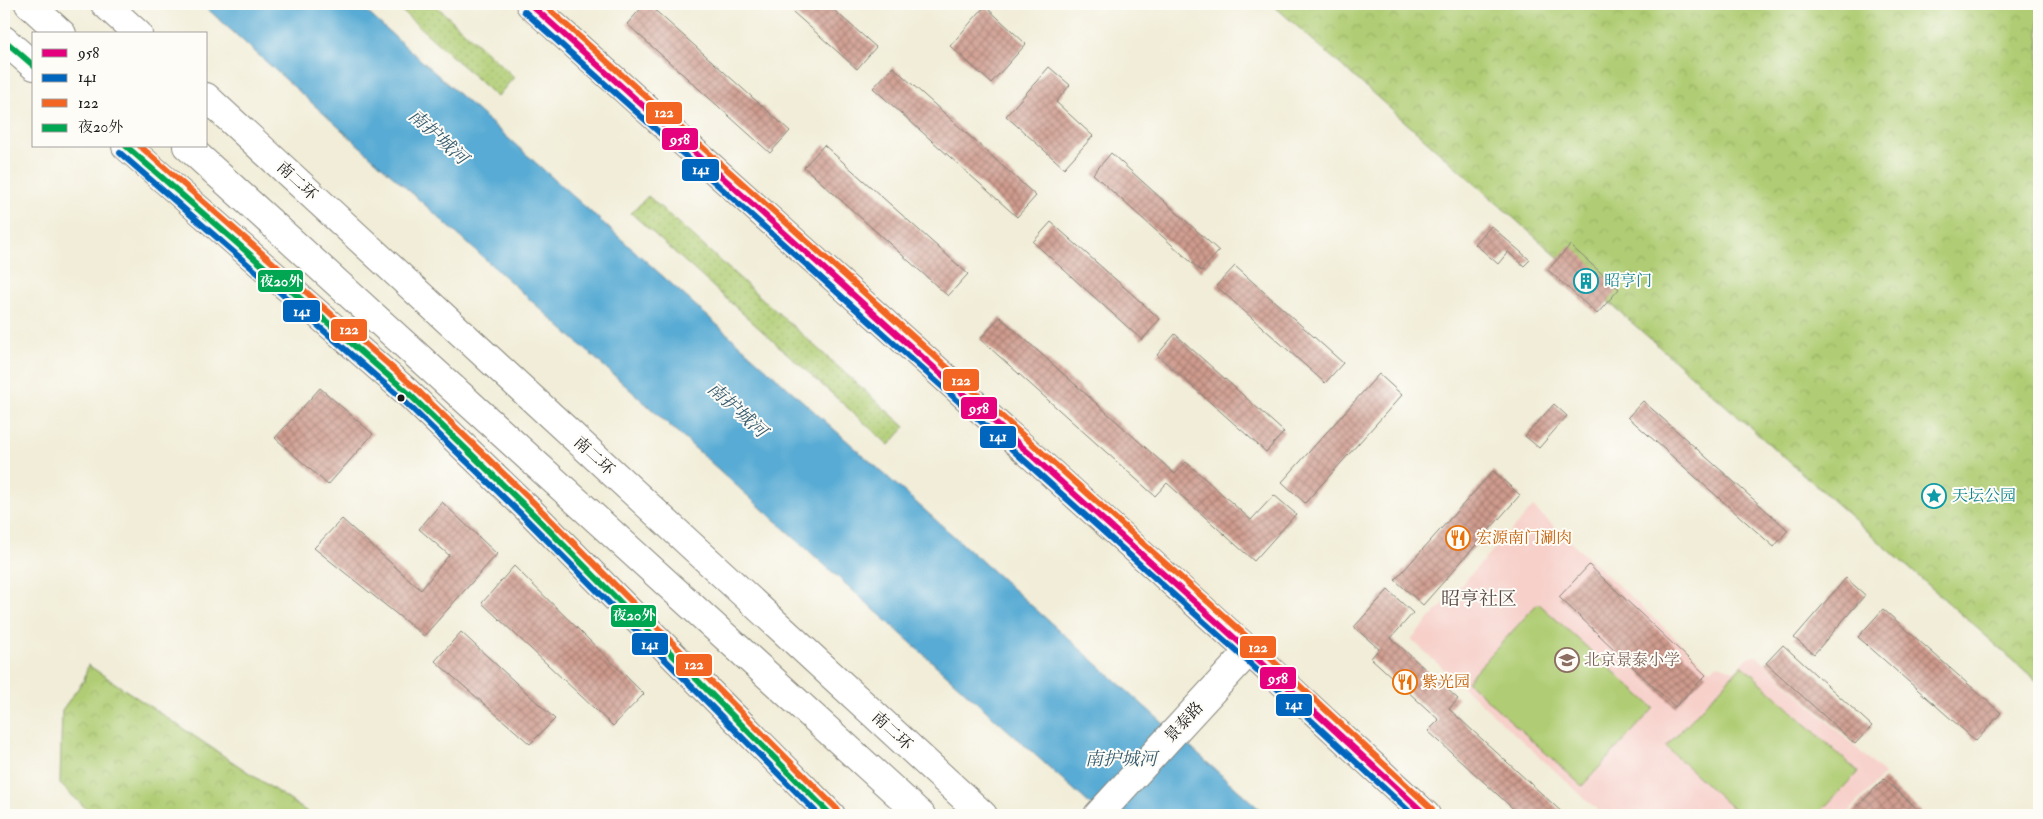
<svg xmlns="http://www.w3.org/2000/svg" width="2043" height="819" font-family="'IM FELL Double Pica','Noto Serif SC',serif">
<defs>
<pattern id="grass-dots" width="8" height="8" patternUnits="userSpaceOnUse" patternTransform="scale(1.25)"><rect width="8" height="8" fill="#b0cd74"/><path d="M2 2h.1M6 6h.1" fill="none" stroke="#97af64" stroke-width="1.8" stroke-linecap="round"/></pattern>
<pattern id="park-crowns" width="20" height="18" patternUnits="userSpaceOnUse" patternTransform="scale(1.25)"><rect width="20" height="18" fill="#b0cd74"/><path d="M2 6a3 3 0 1 1 6 0M12 15a3 3 0 1 1 6 0" fill="none" stroke="#97af64"/></pattern>
<pattern id="building-cross-hatch" width="8" height="8" patternUnits="userSpaceOnUse" patternTransform="scale(1.25)"><rect width="8" height="8" fill="#cf9b8e"/><path d="M0 0l8 8M0 8l8-8" fill="none" stroke="#a77e73"/></pattern>
</defs>
<rect width="100%" height="100%" fill="#fdfcf7"/>
<filter id="ink" filterUnits="userSpaceOnUse"><feTurbulence type="fractalNoise" baseFrequency=".02" numOctaves="2"/><feDisplacementMap in="SourceGraphic" scale="10" xChannelSelector="R" yChannelSelector="G"/><feConvolveMatrix kernelMatrix="1 2 1 2 8 2 1 2 1" color-interpolation-filters="sRGB"/></filter>
<filter id="wash" filterUnits="userSpaceOnUse"><feTurbulence type="fractalNoise" baseFrequency=".0096" numOctaves="4" result="noise"/><feDisplacementMap in="SourceGraphic" scale="20" xChannelSelector="R" yChannelSelector="G"/><feGaussianBlur stdDeviation="1.12" result="paint"/><feColorMatrix in="noise" values="0 0 0 0 0 0 0 0 0 0 0 0 0 0 0 0 0 1.4 0 .05"/><feComposite in="paint" operator="in"/></filter>
<g filter="url(#wash)">
<rect width="100%" height="100%" fill="#f1edd8"/>
<path fill="#f7d0ca" d="M1533 507 1710 670 1717 664 1734 671 1749 656H1757L1884 774 1846 815H1603L1411 639Z"/>
<path fill="url(#grass-dots)" stroke="#667448" d="M394 4H434L514 77 497 97Z
M648 196 905 427 889 445 631 213Z"/>
<path fill="url(#park-crowns)" stroke="#667448" d="M1272 4H2039V683Z
M88 665 303 809 311 815H93L60 784 62 710 84 680Z"/>
<path fill="#b0cd74" stroke="#667448" d="M1538 603 1654 708 1582 786 1467 681Z
M1742 665 1858 772 1817 815H1740L1666 747Z"/>
<path fill="#59abd4" stroke="#3a6478" d="M202 4H358L1266 815H1102Z"/>
<g id="blocks">
<path fill="url(#building-cross-hatch)" d="M645 4H648L790 131 770 153 627 24Z
M784 4H827L876 47 857 69Z
M985 6 1026 44 991 83 950 46Z
M893 67 1036 196 1017 217 873 88Z
M1049 67 1070 85 1056 102 1093 136 1064 168 1006 116Z
M824 145 968 274 948 296 804 167Z
M1111 153 1219 251 1201 271 1093 174Z
M1051 222 1160 319 1142 340 1033 242Z
M1491 226 1530 260 1524 266 1508 252 1498 264 1475 244Z
M1570 245 1619 289 1597 314 1548 270Z
M1235 266 1343 363 1325 383 1216 286Z
M1000 317 1175 474 1186 462 1251 520 1274 495 1296 514 1254 561 1167 483 1155 496 980 339Z
M1175 334 1284 432 1266 452 1157 355Z
M1379 374 1402 395 1305 503 1282 482Z
M320 388 373 434 328 485 275 438Z
M1643 401 1788 530 1774 547 1628 417Z
M1554 404 1567 416 1539 448 1525 436Z
M1493 471 1520 495 1423 605 1395 580Z
M442 502 497 554 424 636 314 548 342 519 421 590 449 555 419 529Z
M1589 565 1706 675 1675 707 1559 597Z
M514 566 644 694 613 726 482 603Z
M1846 578 1865 595 1814 654 1794 638Z
M1388 590 1413 613 1391 638 1458 699 1449 709 1565 815H1520L1428 731 1439 720 1371 658 1379 649 1354 627Z
M1883 609 2001 713 1976 741 1858 637Z
M461 632 555 719 530 744 435 661Z
M1783 645 1872 726 1855 744 1766 663Z
M1884 779 1921 812 1918 815H1849Z"/>
</g>
</g>
<g filter="url(#ink)">
<use href="#blocks" fill-opacity="0" stroke="#86847a" stroke-width="1"/>
<g fill="none" stroke-linecap="round" stroke-linejoin="round">
<defs>
<path id="minor" d="M530 4 1249 651 1426 815
M4 40 34 66
M126 146 407 392 527 508 831 815
M1098 815 1249 651"/>
<path id="highway" d="M29 4 62 34
M105 4 138 34
M206 97 983 815
M187 146 921 815"/>
</defs>
<use href="#minor" stroke="#86847a" stroke-width="30"/>
<use href="#highway" stroke="#86847a" stroke-width="30"/>
<use href="#minor" stroke="#fff" stroke-width="28"/>
<use href="#highway" stroke="#fff" stroke-width="28"/>
<defs>
<path id="bus-1" d="M530 4 1249 651 1426 815"/>
<path id="bus-2" d="M524 11 1243 657 1413 815
M120 153 401 398 521 514 819 815"/>
<path id="bus-3" d="M543 4 1255 644 1432 809
M140 146 413 386 533 502 837 809"/>
<path id="bus-4" d="M4 40 34 66
M126 146 407 392 527 508 831 815"/>
</defs>
<use href="#bus-1" stroke="#fdfcf7" stroke-width="10"/>
<use href="#bus-2" stroke="#fdfcf7" stroke-width="10"/>
<use href="#bus-3" stroke="#fdfcf7" stroke-width="10"/>
<use href="#bus-4" stroke="#fdfcf7" stroke-width="10"/>
<use href="#bus-1" stroke="#e5007d" stroke-width="6"/>
<use href="#bus-2" stroke="#0065bd" stroke-width="6"/>
<use href="#bus-3" stroke="#f26522" stroke-width="6"/>
<use href="#bus-4" stroke="#00a651" stroke-width="6"/>
</g>
</g>
<defs>
<symbol id="building-ring" viewBox="-11 -11 22 22"><circle r="9.5" fill="#fdfcf7" stroke="#0f9aa8" stroke-width="1.5"/><path d="M-4-6H4V6H1V3H-1V6H-4ZM-2.5-4.3h1.7v1.8h-1.7ZM.8-4.3h1.7v1.8H.8ZM-2.5-1h1.7V.8h-1.7ZM.8-1h1.7V.8H.8Z" fill="#0f9aa8"/></symbol>
<symbol id="sight-ring" viewBox="-11 -11 22 22"><circle r="9.5" fill="#fdfcf7" stroke="#0f9aa8" stroke-width="1.5"/><path d="M0-6L1.8-2.2L6-1.7L2.9 1.2L3.7 5.4L0 3.3L-3.7 5.4L-2.9 1.2L-6-1.7L-1.8-2.2Z" fill="#0f9aa8"/></symbol>
<symbol id="restaurant-ring" viewBox="-11 -11 22 22"><circle r="9.5" fill="#fdfcf7" stroke="#e8710a" stroke-width="1.5"/><path d="M-5-6h1v4h1v-4h1v4h1v-4h1v5L-1.5 .5V6h-2V.5L-5-1ZM5-6V6H3V1.5H1.5Q1.5-4 5-6Z" fill="#e8710a"/></symbol>
<symbol id="school-ring" viewBox="-11 -11 22 22"><circle r="9.5" fill="#fdfcf7" stroke="#8d6e63" stroke-width="1.5"/><path d="M0-5L7-2L0 1L-7-2ZM-4 1L0 2.5L4 1V4Q0 6-4 4Z" fill="#8d6e63"/></symbol>
</defs>
<g fill-rule="evenodd">
<use href="#building-ring" x="1572" y="267" width="28" height="28"/>
<use href="#sight-ring" x="1920" y="482" width="28" height="28"/>
<use href="#restaurant-ring" x="1444" y="524" width="28" height="28"/>
<use href="#school-ring" x="1553" y="646" width="28" height="28"/>
<use href="#restaurant-ring" x="1391" y="668" width="28" height="28"/>
</g>
<circle fill="#1c1c1c" stroke="#fdfcf7" stroke-width="2" cx="401" cy="398" r="4.5"/>
<g text-anchor="middle" dominant-baseline="central" stroke-width="4" stroke-linejoin="round" paint-order="stroke">
<g font-size="16" fill="#1c1c1c" stroke="#fdfcf7">
<text transform="translate(297 181) rotate(43)">南二环</text>
<text transform="translate(594 456) rotate(43)">南二环</text>
<text transform="translate(1184 722) rotate(-47)">景泰路</text>
<text transform="translate(892 731) rotate(43)">南二环</text>
</g>
<g font-size="16" fill="#0d838f" stroke="#fdfcf7" text-anchor="start">
<text x="1604" y="281">昭亨门</text>
<text x="1952" y="496">天坛公园</text>
</g>
<g font-size="16" fill="#c56008" stroke="#fdfcf7" text-anchor="start">
<text x="1476" y="538">宏源南门涮肉</text>
<text x="1422" y="682">紫光园</text>
</g>
<g font-size="16" fill="#785e54" stroke="#fdfcf7" text-anchor="start">
<text x="1584" y="660">北京景泰小学</text>
</g>
<g font-size="18" font-style="italic" fill="#375c6f" stroke="#fdfcf7">
<text transform="translate(438 137) rotate(42)">南护城河</text>
<text transform="translate(737 410) rotate(42)">南护城河</text>
<text x="1121" y="759">南护城河</text>
</g>
<g font-size="19" fill="#5b4844" stroke="#fdfcf7">
<text x="1479" y="599">昭亨社区</text>
</g>
</g>
<g stroke="#fdfcf7" stroke-width="2">
<rect x="645" y="101" width="38" height="24" rx="5" fill="#f26522"/>
<rect x="661" y="127" width="38" height="24" rx="5" fill="#e5007d"/>
<rect x="681" y="158" width="39" height="24" rx="5" fill="#0065bd"/>
<rect x="257" y="269" width="47" height="24" rx="5" fill="#00a651"/>
<rect x="282" y="299" width="39" height="24" rx="5" fill="#0065bd"/>
<rect x="330" y="318" width="38" height="24" rx="5" fill="#f26522"/>
<rect x="942" y="368" width="38" height="24" rx="5" fill="#f26522"/>
<rect x="960" y="396" width="38" height="24" rx="5" fill="#e5007d"/>
<rect x="979" y="425" width="38" height="24" rx="5" fill="#0065bd"/>
<rect x="610" y="604" width="47" height="24" rx="5" fill="#00a651"/>
<rect x="631" y="632" width="38" height="24" rx="5" fill="#0065bd"/>
<rect x="1239" y="635" width="38" height="24" rx="5" fill="#f26522"/>
<rect x="675" y="653" width="38" height="24" rx="5" fill="#f26522"/>
<rect x="1259" y="666" width="38" height="24" rx="5" fill="#e5007d"/>
<rect x="1275" y="693" width="38" height="24" rx="5" fill="#0065bd"/>
</g>
<g font-size="14" text-anchor="middle" font-weight="bold" fill="#fff">
<text x="664" y="117">122</text>
<text x="680" y="144">958</text>
<text x="701" y="174">141</text>
<text x="281" y="286">夜20外</text>
<text x="302" y="316">141</text>
<text x="349" y="334">122</text>
<text x="961" y="385">122</text>
<text x="979" y="413">958</text>
<text x="998" y="441">141</text>
<text x="634" y="620">夜20外</text>
<text x="650" y="649">141</text>
<text x="1258" y="652">122</text>
<text x="694" y="669">122</text>
<text x="1278" y="683">958</text>
<text x="1294" y="709">141</text>
</g>
<rect width="2043" height="819" fill="none" stroke="#fdfcf7" stroke-width="20"/>
<rect x="32" y="32" width="175" height="115" fill="#fdfcf7" stroke="#a3a29f"/>
<rect x="42" y="49" width="25" height="8" fill="#e5007d" stroke="#a3a29f"/>
<text x="78" y="58" font-size="15" fill="#1c1c1c">958</text>
<rect x="42" y="74" width="25" height="8" fill="#0065bd" stroke="#a3a29f"/>
<text x="78" y="82" font-size="15" fill="#1c1c1c">141</text>
<rect x="42" y="99" width="25" height="8" fill="#f26522" stroke="#a3a29f"/>
<text x="78" y="108" font-size="15" fill="#1c1c1c">122</text>
<rect x="42" y="124" width="25" height="8" fill="#00a651" stroke="#a3a29f"/>
<text x="78" y="132" font-size="15" fill="#1c1c1c">夜20外</text>
</svg>
